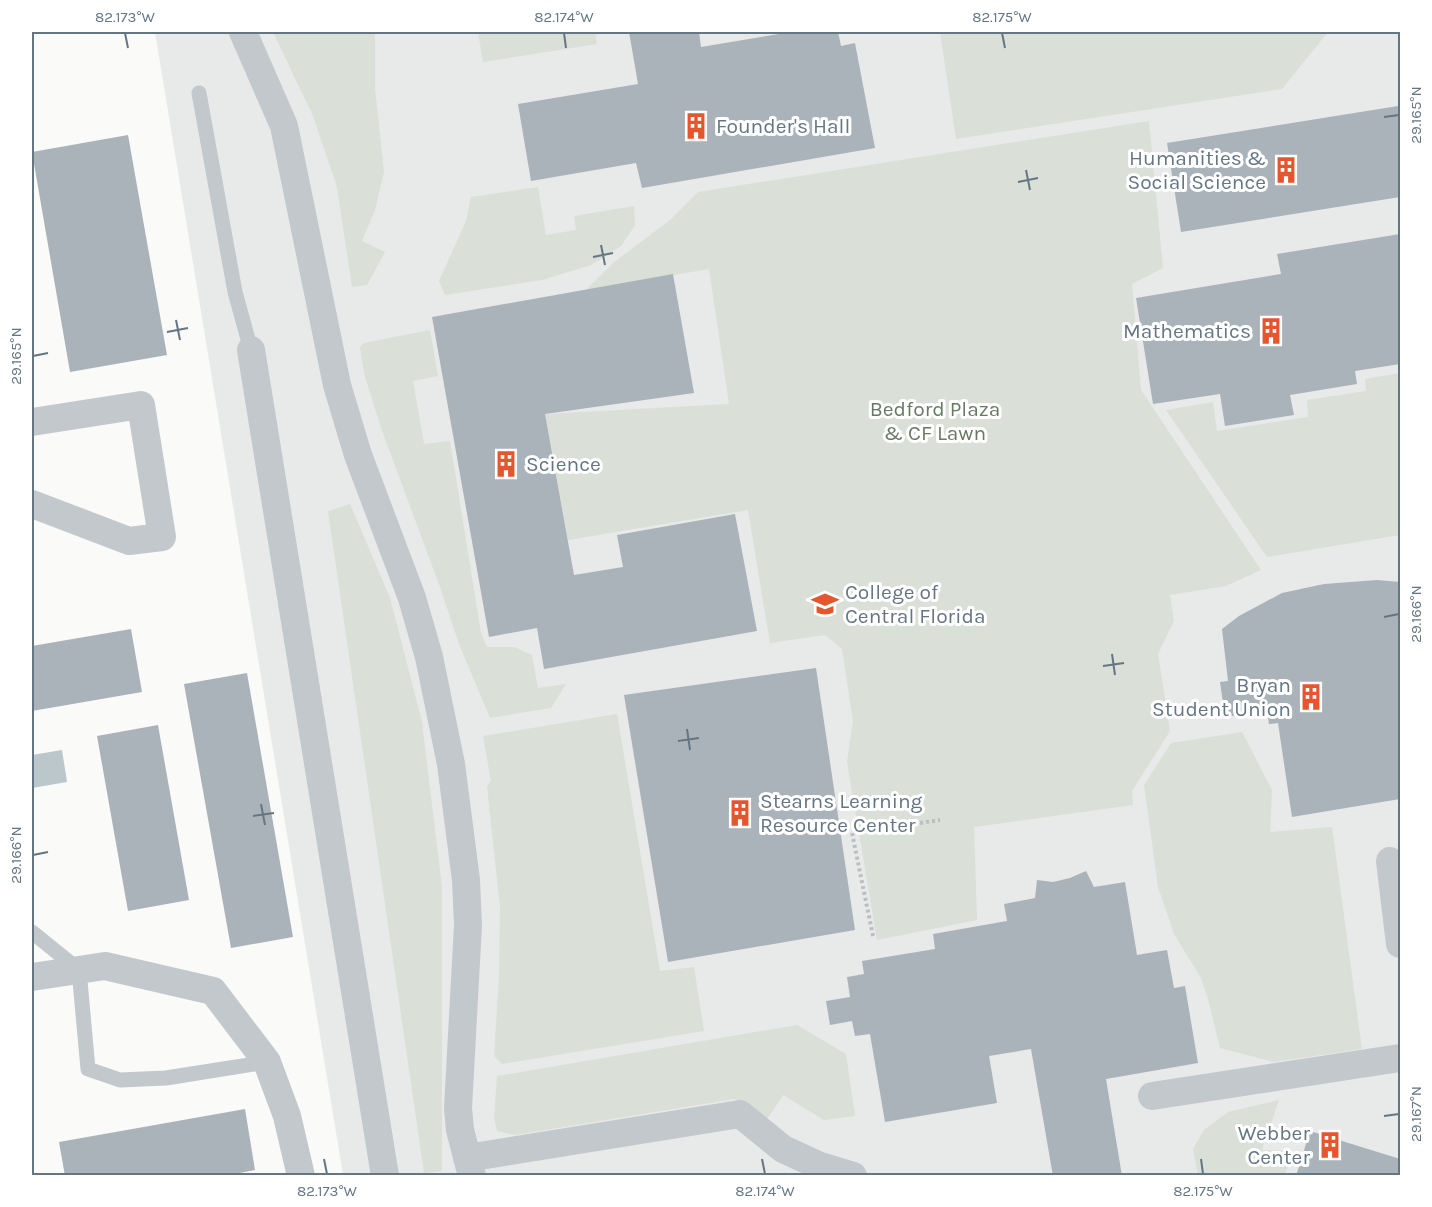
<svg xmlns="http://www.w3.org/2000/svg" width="1432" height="1207" font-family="Karla,sans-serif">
<rect width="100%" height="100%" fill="#fafaf8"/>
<path fill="#e8e9e9" d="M155 32H1400V1175H343Z"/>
<path fill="#dadfd7" d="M273 32H375V88L384 172 375 210 362 241 385 252 367 285 352 287 337 187 313 116Z
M478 32H595L597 44 483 62Z
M940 32H1328L1282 89 956 139Z
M1149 121 1163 268 1132 284 1141 390 1261 570 1226 586 1170 595 1174 621 1158 654 1170 731 1132 791 1133 805 974 827 977 920 877 940 847 762 853 721 842 649 825 635 770 643 748 510 568 540 545 414 729 404 709 269 586 290 613 263 670 220 698 192Z
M538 187 546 235 576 230 574 216 634 206 635 225 621 246 591 265 542 280 445 295 439 281 466 221 471 197Z
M430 330 438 376 413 381 424 444 450 441 481 633 487 647H514L532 655 538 688 566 684 551 708 490 718 459 644 440 587 381 428 364 373 360 347 364 343Z
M1400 373V535L1267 557 1166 410 1213 402 1217 431 1308 417 1307 400 1366 391 1365 379Z
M350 504 390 598 422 722 442 887V1171L424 1173 328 511Z
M617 714 660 971 694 967 704 1031 502 1064 494 1056 499 977 500 907 487 786 491 781 483 736Z
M1242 732 1272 790 1270 832 1332 827 1362 1049 1274 1062 1220 1048 1208 999 1201 978 1174 934 1158 887 1144 785 1171 743Z
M797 1025 846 1054 855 1116 824 1120 783 1095 768 1118 734 1099 515 1135 497 1131 494 1118 497 1076Z
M1279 1100 1262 1150 1293 1151 1285 1175H1198L1193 1149 1204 1130 1228 1112Z"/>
<path fill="#bbc7cb" d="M62 750 67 782 32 788V755Z"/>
<path fill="#aab3b9" d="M629 32H699L701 47 791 32H838L841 46 855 43 875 148 642 188 636 163 531 181 518 104 638 84Z
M1398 106 1400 121V197L1181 232 1167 143Z
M128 135 167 355 70 372 32 152Z
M1400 234V364L1355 371 1357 384 1290 395 1294 415 1225 426 1220 394 1153 404 1136 298 1281 274 1277 254Z
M673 274 694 393 545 414 574 575 623 567 617 535 735 514 757 631 544 669 537 628 489 637 432 317Z
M1377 580 1400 582V799L1292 817 1278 723 1269 724 1267 711 1225 717 1220 682 1228 681 1222 629 1239 616 1282 593 1324 584Z
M131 629 142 692 32 711V646Z
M816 668 855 930 668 962 624 695Z
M247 673 293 937 231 948 184 684Z
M158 725 189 900 128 911 97 736Z
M1086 871 1094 887 1125 882 1137 955 1167 950 1174 988 1185 986 1198 1063 1106 1079 1122 1176H1053L1031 1049 989 1056 997 1103 885 1122 870 1034 855 1036 852 1021 830 1025 826 1001 850 997 847 977 864 974 862 961 935 949 933 934 1007 921 1004 904 1035 898 1037 880 1053 882 1070 878Z
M245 1109 255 1170 224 1176H65L59 1142Z
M1310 1131 1400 1159V1176H1296Z"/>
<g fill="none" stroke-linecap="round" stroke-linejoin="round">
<path stroke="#bbbfc2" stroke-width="4" stroke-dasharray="3 3" stroke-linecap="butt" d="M873 936 852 833 940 820"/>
<path stroke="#c3c8cc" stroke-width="15" d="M199 93 235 292 251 350
M32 932 79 970 88 1069 120 1080 166 1078 267 1062"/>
<path stroke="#c3c8cc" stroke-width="28" d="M243 32 284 126 337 385 358 455 412 598 429 657 451 764 466 880 468 925 458 1108 460 1130 472 1176
M251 350 385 1176
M32 422 141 405 162 537 129 541 32 504
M1390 861 1400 944
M32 977 105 966 213 991 267 1062 287 1116 301 1176
M1152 1096 1400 1058
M467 1158 740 1114 783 1149 820 1166 853 1176"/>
</g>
<path fill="none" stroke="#657683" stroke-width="2" d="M125 33 128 48M564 33 566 48M1002 33 1005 48M1384 117 1399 115M1026 170 1030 190M1018 182 1038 178M601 245 605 265M593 257 613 253M176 320 180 340M167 332 188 328M33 356 48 353M1384 617 1399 614M1112 654 1115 675M1103 666 1124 663M687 729 690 750M678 741 699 738M261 804 265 825M253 816 274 813M33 855 48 852M1384 1116 1399 1114M324 1159 327 1174M762 1159 765 1174M1201 1159 1203 1174"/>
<defs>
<symbol id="building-bare" viewBox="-9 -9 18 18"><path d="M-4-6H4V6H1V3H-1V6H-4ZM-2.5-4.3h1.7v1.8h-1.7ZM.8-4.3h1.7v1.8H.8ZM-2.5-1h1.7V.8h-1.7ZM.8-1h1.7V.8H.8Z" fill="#e4572e" stroke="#fff" stroke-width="2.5" paint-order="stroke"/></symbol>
<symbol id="university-bare" viewBox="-9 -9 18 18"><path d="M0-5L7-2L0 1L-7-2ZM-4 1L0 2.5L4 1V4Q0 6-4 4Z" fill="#e4572e" stroke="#fff" stroke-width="2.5" paint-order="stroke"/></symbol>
</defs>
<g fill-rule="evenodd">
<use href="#building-bare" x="677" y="107" width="38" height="38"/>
<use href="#building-bare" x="1267" y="151" width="38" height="38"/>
<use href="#building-bare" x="1252" y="312" width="38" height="38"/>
<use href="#building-bare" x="487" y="445" width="38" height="38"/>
<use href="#university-bare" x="806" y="585" width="38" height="38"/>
<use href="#building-bare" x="1292" y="678" width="38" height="38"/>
<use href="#building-bare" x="721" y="794" width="38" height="38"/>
<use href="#building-bare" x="1311" y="1126" width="38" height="38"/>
</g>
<g text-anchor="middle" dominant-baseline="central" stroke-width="6" stroke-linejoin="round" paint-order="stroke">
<g font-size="21" fill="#657683" stroke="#fff" text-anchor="start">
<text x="716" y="126">Founder's Hall</text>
<text x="1266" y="158" text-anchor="end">Humanities &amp;<tspan x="1266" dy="24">Social Science</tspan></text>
<text x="1251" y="331" text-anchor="end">Mathematics</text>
<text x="526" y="464">Science</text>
<text x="845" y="592">College of<tspan x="845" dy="24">Central Florida</tspan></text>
<text x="1291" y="685" text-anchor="end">Bryan<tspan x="1291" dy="24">Student Union</tspan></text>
<text x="760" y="801">Stearns Learning<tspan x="760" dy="24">Resource Center</tspan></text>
<text x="1310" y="1133" text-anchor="end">Webber<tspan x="1310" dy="24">Center</tspan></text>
</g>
<g font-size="21" fill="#687a64" stroke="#fff">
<text x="935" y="409">Bedford Plaza<tspan x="935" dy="24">&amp; CF Lawn</tspan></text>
</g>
</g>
<rect width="1432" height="1207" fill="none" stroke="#ffffff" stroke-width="66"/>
<rect x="33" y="33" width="1366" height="1141" fill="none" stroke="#657683" stroke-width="2"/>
<g font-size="15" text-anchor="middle" fill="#657683">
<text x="125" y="22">82.173°W</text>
<text x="564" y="22">82.174°W</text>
<text x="1002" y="22">82.175°W</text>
<text transform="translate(1416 115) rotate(-90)" y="5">29.165°N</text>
<text transform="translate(16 356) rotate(-90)" y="5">29.165°N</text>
<text transform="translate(1416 614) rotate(-90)" y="5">29.166°N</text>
<text transform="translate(16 855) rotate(-90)" y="5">29.166°N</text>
<text transform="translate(1416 1114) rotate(-90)" y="5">29.167°N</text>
<text x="327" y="1196">82.173°W</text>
<text x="765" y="1196">82.174°W</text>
<text x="1203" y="1196">82.175°W</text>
</g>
</svg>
